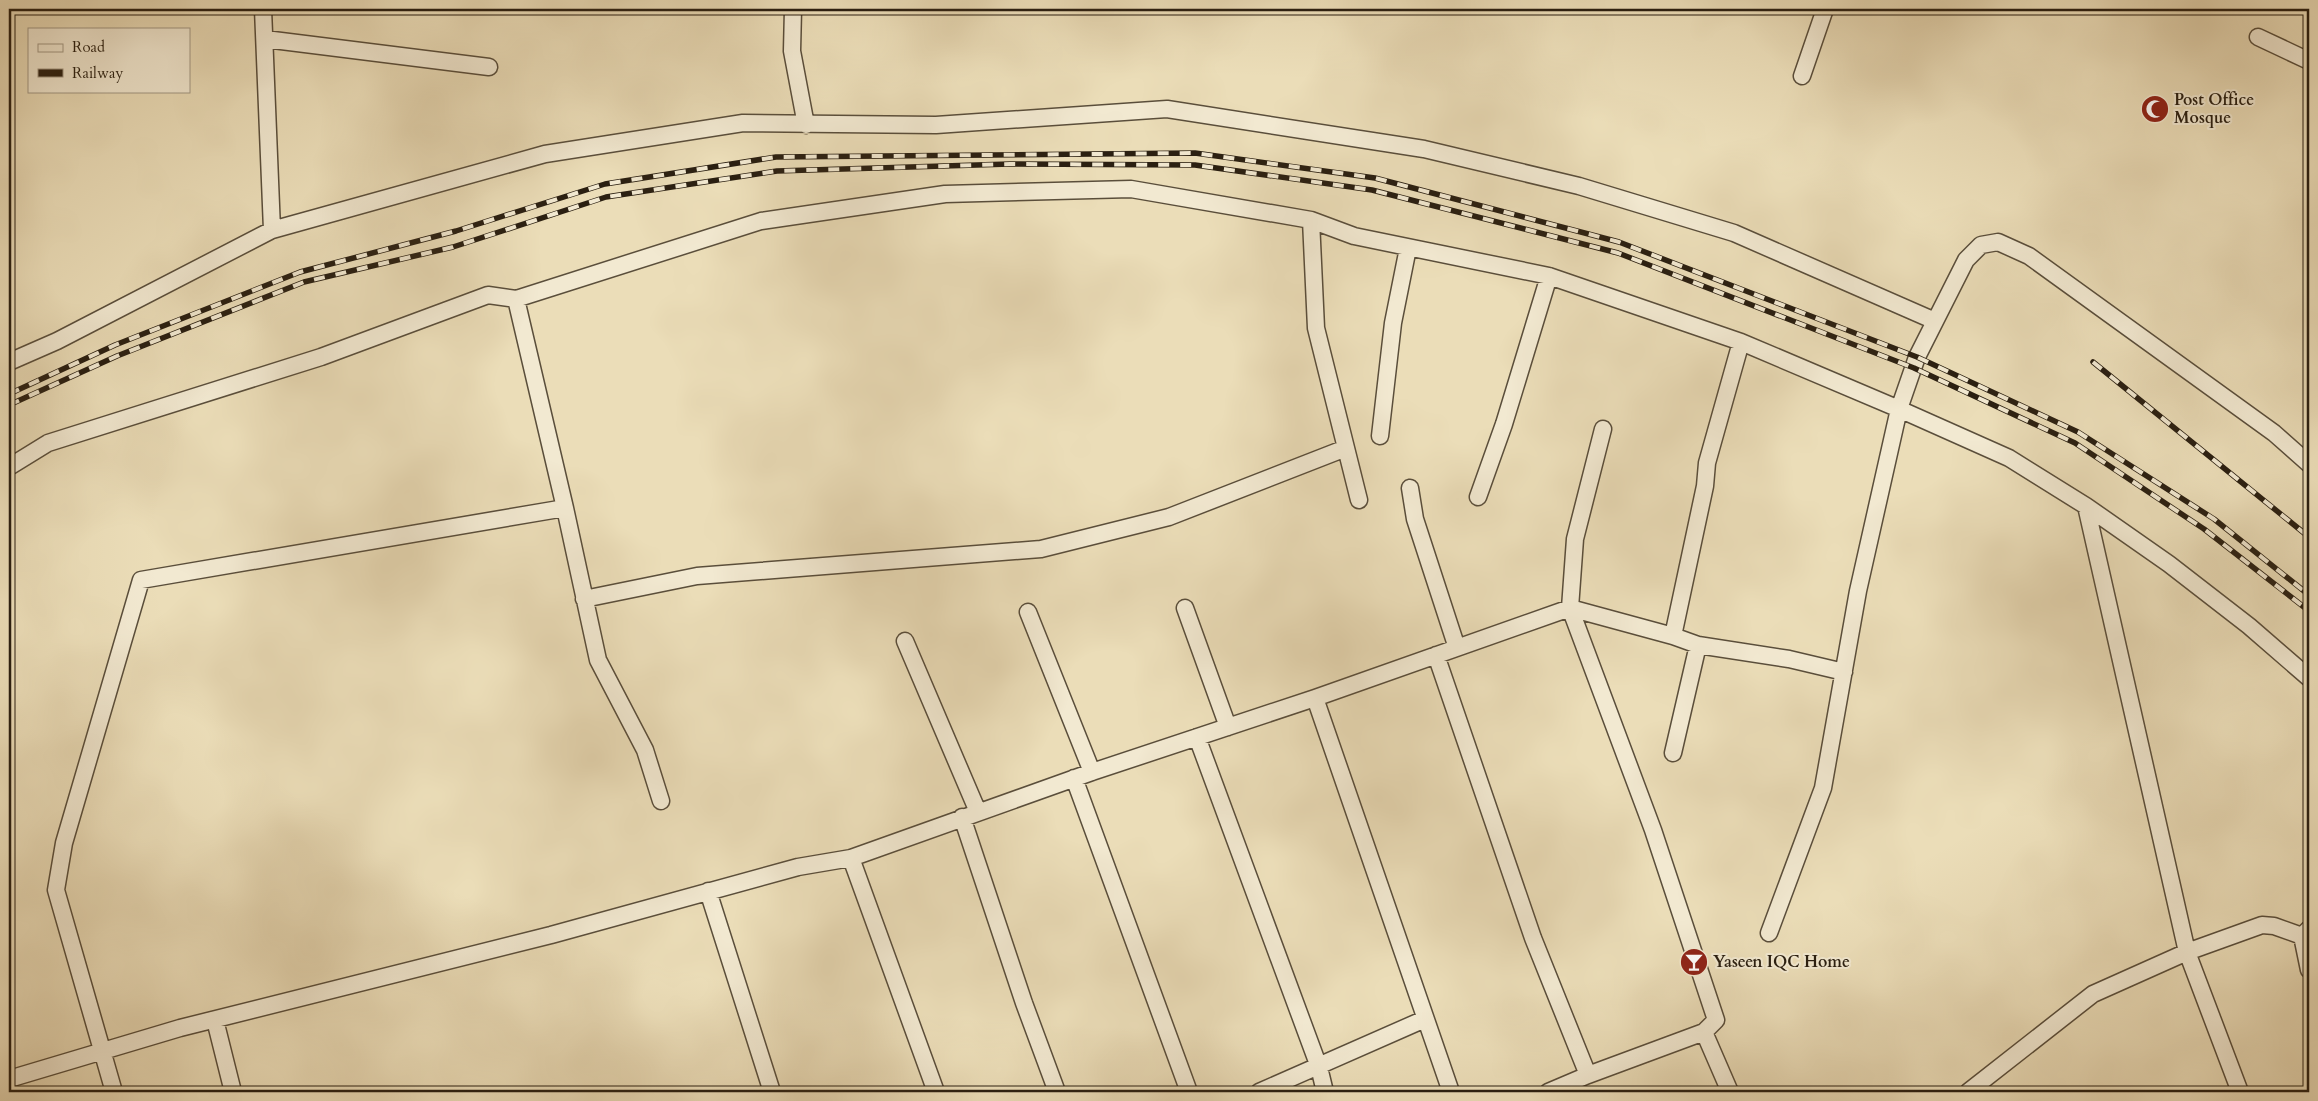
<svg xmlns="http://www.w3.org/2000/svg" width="2318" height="1101" font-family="Cardo,serif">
<rect width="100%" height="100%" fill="#ebddb8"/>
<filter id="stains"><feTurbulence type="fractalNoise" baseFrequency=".004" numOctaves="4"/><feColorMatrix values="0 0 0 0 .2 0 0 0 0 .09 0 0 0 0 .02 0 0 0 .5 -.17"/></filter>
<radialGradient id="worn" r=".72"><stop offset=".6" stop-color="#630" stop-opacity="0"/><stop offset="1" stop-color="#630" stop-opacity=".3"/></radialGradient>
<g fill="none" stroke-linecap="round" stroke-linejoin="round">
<defs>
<path id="minor" d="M263 9 272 230
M793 9 792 51 806 125
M2258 37 2309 61
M265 39 489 67
M1802 76 1825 9
M1311 220 1316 328 1359 500
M9 362 57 341 272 230 545 154 743 123 936 125 1167 109 1424 149 1579 186 1734 233 1935 321
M1603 429 1575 539 1570 608 1653 830 1716 1020 1704 1032 1730 1092
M1380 436 1393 323 1408 248
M9 467 48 443 321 357 488 295 516 299 761 221 945 194 1131 189 1311 220 1354 236 1549 276 1741 342 1899 409 2009 458 2086 506 2169 564 2249 626 2309 678
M1410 488 1415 519 1457 648
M1478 497 1504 424 1549 276
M2086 506 2187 952 2240 1092
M565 508 598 660 645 750 661 801
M584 599 697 576 1041 549 1169 517 1346 448
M1185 608 1228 727
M1028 612 1092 772
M1673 636 1705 486 1707 463 1741 342
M905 641 978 812
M1436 655 1533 938 1588 1075 1704 1032
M1315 698 1451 1092
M1197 737 1319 1067 1325 1092
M1673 753 1698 645
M1074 778 1189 1092
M962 817 1024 1003 1057 1092
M851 858 936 1092
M708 891 772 1092
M1769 933 1823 788 1858 591 1899 409 1917 357 1966 260 1981 245 1998 242 2029 256 2274 433 2309 464
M2302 936 2309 970
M215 1020 233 1092
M9 1079 180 1028 551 935 798 867 851 858 1092 772 1315 698 1570 608 1673 636 1698 645 1789 659 1844 672
M114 1092 56 890 64 843 141 580 565 508 516 299
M1259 1092 1425 1019
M1548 1092 1588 1075
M1968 1092 2093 994 2187 952 2262 925 2274 926 2302 936 2309 929"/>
</defs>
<use href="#minor" stroke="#5a4e3b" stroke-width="19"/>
<use href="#minor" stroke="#f2e9d1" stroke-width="16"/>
<defs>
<path id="rail" d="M2093 362 2309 537
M9 394 115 345 300 272 456 231 605 184 776 157 1195 153 1375 178 1619 242 1917 357 2078 432 2214 519 2309 595
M9 405 117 356 304 282 453 247 606 197 777 171 1010 164 1195 165 1372 190 1618 253 1914 368 2075 443 2204 529 2309 611"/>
</defs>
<use href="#rail" stroke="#2a1f11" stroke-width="5.5"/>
<use href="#rail" stroke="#f2e9d1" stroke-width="4" stroke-dasharray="11" stroke-linecap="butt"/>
</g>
<defs>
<symbol id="mosque-disc" viewBox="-11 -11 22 22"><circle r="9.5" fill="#8f2418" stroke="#f2e9d1"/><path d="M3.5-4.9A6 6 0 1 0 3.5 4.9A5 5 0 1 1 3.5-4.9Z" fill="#fff"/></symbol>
<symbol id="bar-disc" viewBox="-11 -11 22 22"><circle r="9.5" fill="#8f2418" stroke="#f2e9d1"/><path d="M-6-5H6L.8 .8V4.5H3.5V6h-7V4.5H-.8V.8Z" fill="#fff"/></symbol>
</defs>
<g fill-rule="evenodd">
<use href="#mosque-disc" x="2139" y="93" width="32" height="32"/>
<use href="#bar-disc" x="1678" y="946" width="32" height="32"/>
</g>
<g text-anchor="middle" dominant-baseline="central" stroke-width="4" stroke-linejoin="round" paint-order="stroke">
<g font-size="16" font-weight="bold" fill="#2a1f11" stroke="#f2e9d1" text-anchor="start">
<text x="2174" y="100">Post Office<tspan x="2174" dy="18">Mosque</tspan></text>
<text x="1713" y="962">Yaseen IQC Home</text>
</g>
</g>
<rect width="2318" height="1101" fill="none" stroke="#ebddb8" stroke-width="30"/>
<rect x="10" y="10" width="2298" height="1081" fill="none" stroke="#2a1f11" stroke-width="2.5"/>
<rect x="15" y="15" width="2288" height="1071" fill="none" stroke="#2a1f11"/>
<rect x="28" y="28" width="162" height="65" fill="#f2e9d1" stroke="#a29884"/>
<rect x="38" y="44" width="25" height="8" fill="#f2e9d1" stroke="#a29884"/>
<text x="72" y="52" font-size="15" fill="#2a1f11">Road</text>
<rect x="38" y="69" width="25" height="8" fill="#2a1f11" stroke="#a29884"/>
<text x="72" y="78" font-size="15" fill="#2a1f11">Railway</text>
<rect width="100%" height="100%" filter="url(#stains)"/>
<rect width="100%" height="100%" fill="url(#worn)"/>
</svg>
